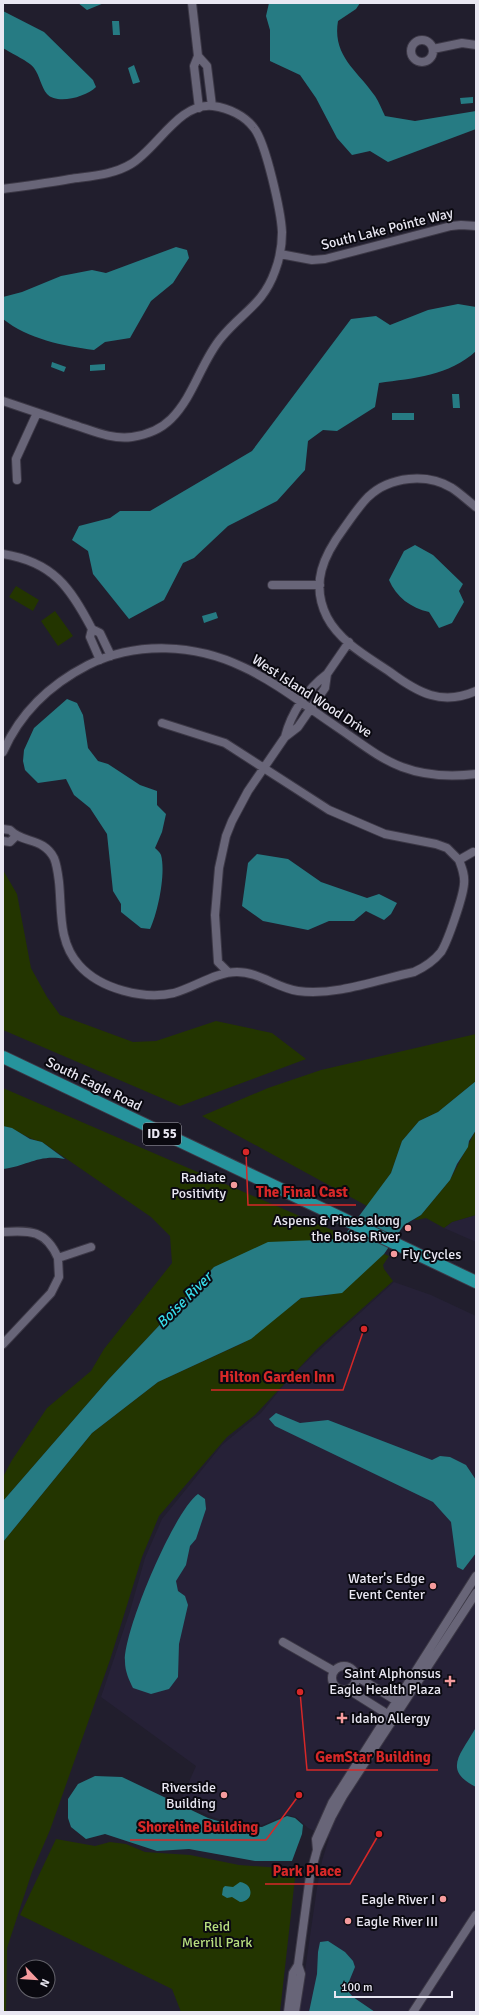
<svg xmlns="http://www.w3.org/2000/svg" width="479" height="2015" font-family="Signika,sans-serif">
<rect width="100%" height="100%" fill="#211e2d"/>
<path fill="#262137" d="M476 1215V1242L444 1228 452 1222Z
M394 1282 431 1295 476 1316V2012H299L317 1888 322 1861 329 1838 308 1828 296 1817 287 1815 262 1825H236L210 1816 180 1802 196 1766 101 1697 130 1611 145 1558 162 1519 222 1445 261 1413 291 1376Z"/>
<path fill="#233500" d="M16 586 39 600 33 611 9 597Z
M55 611 73 636 58 646 41 621Z
M3 870 17 894 31 968 47 997 60 1015 133 1042 156 1041 216 1021 272 1033 306 1059 180 1106 3 1030Z
M476 1034V1081L438 1112 419 1121 402 1141 391 1173 367 1206 202 1116 268 1088 321 1070Z
M3 1088 346 1236 342 1239 214 1267 109 1379 3 1501V1477L12 1460 47 1408 91 1371 104 1349 172 1263 170 1236 151 1217 42 1142C27 1139 17 1129 3 1126Z
M476 1130V1215L452 1222 444 1228 426 1218 416 1220 415 1219 421 1215 450 1180Z
M384 1254 389 1256 383 1265 384 1269 393 1281 317 1349 255 1415 227 1437 159 1516 142 1557 110 1660 50 1830 32 1872 7 1948 6 2012H3V1542L92 1433 158 1382 243 1343 301 1298 329 1295 372 1264Z
M56 1839 95 1846 110 1842 126 1844 145 1852 190 1855 239 1865 296 1869 280 2012H181L172 1989 20 1915Z"/>
<path fill="#267b83" d="M78 3H104L87 10Z
M269 3H360L356 9 338 21C332 56 358 71 375 96 379 102 382 110 385 116L415 121 476 111V129L388 162 370 151 352 155 337 138 316 98 300 75 270 61V30L266 16Z
M3 11 44 32 93 80 96 87C86 97 57 105 47 94 41 87 40 76 34 68 30 62 11 53 3 48Z
M112 21H119L120 35H113Z
M134 65 140 82 133 84 128 68Z
M473 97V103L461 104 460 98Z
M176 247 187 250 189 258 173 283 151 301 130 338 105 342 94 350C63 346 28 339 3 319V297L22 292 61 276 92 270 106 273Z
M458 304 476 307V351C449 376 414 378 379 383L375 407 337 431 323 430 308 441 305 470 277 501 228 526 194 558 183 563 164 600 129 619 93 574 88 551 72 540 79 526 110 518 120 511H150L252 451 351 319 376 316 390 325 428 310Z
M52 362 66 367 64 372 51 367Z
M105 364V370L90 371V365Z
M452 394H459L460 408H453Z
M392 413H414V420H392Z
M415 545 433 555 463 584 459 591 464 602 452 623 439 628 429 612C411 608 396 597 389 580L404 551Z
M216 612 218 618 204 623 202 616Z
M67 699 77 703 83 715 88 748 98 761 108 764 140 785 157 791V805L166 814 162 832 155 848C157 850 160 852 161 855 166 873 158 912 150 929L141 928 121 912V904L113 891 107 834 90 808 74 795 66 779 38 783 25 770 23 761 24 750 34 728Z
M257 854 288 859 321 882 367 898 379 894 397 903 391 914 384 920 366 911 354 921H329L308 930 263 921 242 906 248 863Z
M476 1081V1130L469 1141 468 1147 457 1164 450 1180 421 1215 404 1225 384 1254 342 1293 301 1298 251 1339 158 1382 92 1433 3 1542V1501L109 1379 214 1267 268 1242 342 1239 391 1173 402 1141 419 1121 438 1112Z
M3 1126 12 1128 30 1139 42 1142 65 1159C38 1154 28 1166 3 1169Z
M276 1413 300 1423 328 1420 432 1460 440 1456 450 1457 466 1465 476 1480V1553L463 1570 457 1567 451 1522 433 1502 275 1426 269 1419Z
M198 1494 205 1499 206 1509 196 1539 190 1546 186 1565 176 1581 178 1591 185 1596 188 1605 179 1644 178 1677 169 1689 151 1694 133 1688C129 1680 125 1671 125 1662 123 1632 174 1511 198 1494Z
M475 1729H476V1787C442 1770 461 1754 475 1729Z
M95 1776 122 1777 208 1818 234 1826 262 1827 287 1816 295 1818 303 1825 302 1834 292 1861H255L189 1849 157 1851 105 1834 86 1839 71 1827 68 1818V1799L78 1784Z
M240 1882C254 1884 254 1901 240 1902L232 1897 227 1898 222 1895 223 1888 225 1886 233 1887Z
M328 1941 345 1952 353 1961 355 1967 348 1984V1991L353 1997 375 2012H309L317 1974 318 1952 320 1942Z"/>
<g fill="none" stroke-linecap="round" stroke-linejoin="round">
<defs>
<path id="minor" d="M192 3 198 56
M411 51a11 11 0 1 1 22 0a11 11 0 1 1-22 0Z
M433 49 462 43 476 45
M199 108 194 66 198 56 207 66 212 106
M3 189C25 186 48 183 70 179 90 176 113 175 131 164 157 149 179 102 213 106 229 108 245 116 254 128 266 143 281 212 282 232 282 245 280 258 275 271 263 305 242 312 221 338 201 362 194 396 171 419 161 429 146 435 132 437 111 440 91 430 71 424 48 416 26 409 3 401
M280 254 312 260 325 259 451 226 461 225 476 226
M17 480 16 459 37 413
M476 507C468 501 461 494 452 488 427 473 390 476 368 497 359 506 352 517 344 528 324 555 310 583 327 617 340 642 368 657 390 672 418 693 442 706 476 691
M3 554C53 562 70 587 92 629
M272 585H320
M100 660 90 637 92 629 100 633 111 656
M327 674 349 642
M162 723 225 743 329 810 385 834 436 844 447 848 459 860 473 852
M3 752C20 713 51 684 88 665 137 641 195 644 243 667 276 682 307 707 337 727 358 741 378 758 402 767 426 776 451 777 476 774
M3 829 10 830C23 844 43 837 54 858 57 865 58 874 59 882 62 911 58 942 79 965 100 989 144 1000 174 993 195 987 216 972 237 972 259 972 277 988 298 991 336 996 377 980 414 972 425 967 433 962 441 952 448 941 463 897 464 884 465 875 462 868 459 860
M3 841 10 842 16 836
M228 972 218 962 215 915 219 868 226 836 232 821 248 791 285 737 298 727 325 688 327 674C307 689 291 713 285 737
M3 1232C30 1230 46 1230 58 1258
M3 1344 51 1293 59 1277 58 1258 91 1247
M476 1576 332 1803 316 1839 317 1850 332 1816 343 1796 476 1593
M283 1642 334 1671
M332 1678a12 12 0 1 1 24 0a12 12 0 1 1-24 0Z
M356 1676 400 1703
M349 1690 392 1717
M288 2012 293 1973 298 1965 310 1876 317 1850
M295 2012 301 1974 298 1965
M413 2012 476 1915"/>
<path id="highway" d="M3 1057 476 1282"/>
</defs>
<use href="#minor" stroke="#3c3846" stroke-width="10"/>
<use href="#highway" stroke="#3c3846" stroke-width="14"/>
<use href="#minor" stroke="#686578" stroke-width="8"/>
<use href="#highway" stroke="#26949d" stroke-width="12"/>
</g>
<g fill="#f59b9d" stroke="#0a0910" stroke-width="1.5">
<circle cx="234" cy="1185" r="4"/>
<circle cx="408" cy="1228" r="4"/>
<circle cx="394" cy="1254" r="4"/>
<circle cx="433" cy="1586" r="4"/>
<path d="M448 1675h4v4h4v4h-4v4h-4v-4h-4v-4h4z"/>
<path d="M340 1712h4v4h4v4h-4v4h-4v-4h-4v-4h4z"/>
<circle cx="224" cy="1795" r="4"/>
<circle cx="443" cy="1899" r="4"/>
<circle cx="348" cy="1921" r="4"/>
</g>
<g text-anchor="middle" dominant-baseline="central" stroke-width="4" stroke-linejoin="round" paint-order="stroke">
<rect fill="#0a0910" stroke="#a6a4ae" stroke-width="1" x="143" y="1123" width="38" height="22" rx="3"/>
<g font-size="13" font-weight="bold" fill="#e9e7f2">
<text x="162" y="1134">ID 55</text>
</g>
<g font-size="14" fill="#e9e7f2" stroke="#0a0910">
<text transform="translate(387 229) rotate(-14)">South Lake Pointe Way</text>
<text transform="translate(312 696) rotate(33)">West Island Wood Drive</text>
<text transform="translate(94 1084) rotate(26)">South Eagle Road</text>
</g>
<g font-size="14" fill="#e9e7f2" stroke="#0a0910" text-anchor="end">
<text x="226" y="1177">Radiate<tspan x="226" dy="16">Positivity</tspan></text>
<text x="400" y="1220">Aspens &amp; Pines along<tspan x="400" dy="16">the Boise River</tspan></text>
<text x="402" y="1254" text-anchor="start">Fly Cycles</text>
<text x="425" y="1578">Water's Edge<tspan x="425" dy="16">Event Center</tspan></text>
<text x="441" y="1673">Saint Alphonsus<tspan x="441" dy="16">Eagle Health Plaza</tspan></text>
<text x="351" y="1718" text-anchor="start">Idaho Allergy</text>
<text x="216" y="1787">Riverside<tspan x="216" dy="16">Building</tspan></text>
<text x="435" y="1899">Eagle River I</text>
<text x="356" y="1921" text-anchor="start">Eagle River III</text>
</g>
<g font-size="14" fill="#b7de7f" stroke="#0a0910">
<text x="217" y="1926">Reid<tspan x="217" dy="16">Merrill Park</tspan></text>
</g>
<g font-size="15" font-style="italic" fill="#37dcea" stroke="#0a0910">
<text transform="translate(184 1300) rotate(-45)">Boise River</text>
</g>
</g>
<path fill="none" stroke="#d62828" stroke-width="1.5" d="M246 1152L248 1205H356M364 1329L343 1390H211M300 1692L307 1770H438M299 1795L266 1840H130M379 1834L350 1884H265"/>
<g fill="#d62828" stroke="#0a0910" stroke-width="1.5">
<circle cx="246" cy="1152" r="4"/>
<circle cx="364" cy="1329" r="4"/>
<circle cx="300" cy="1692" r="4"/>
<circle cx="299" cy="1795" r="4"/>
<circle cx="379" cy="1834" r="4"/>
</g>
<g font-size="15" text-anchor="middle" font-weight="bold" fill="#d62828" stroke="#0a0910" stroke-width="4" stroke-linejoin="round" paint-order="stroke">
<text x="302" y="1197">The Final Cast</text>
<text x="277" y="1382">Hilton Garden Inn</text>
<text x="373" y="1762">GemStar Building</text>
<text x="198" y="1832">Shoreline Building</text>
<text x="307" y="1876">Park Place</text>
</g>
<rect width="479" height="2015" fill="none" stroke="#e9e7f2" stroke-width="8"/>
<g transform="translate(36 1979) rotate(115)"><circle r="19" fill="#0a0910" stroke="#63626a"/>
<path d="M0-3L7 15L0 10L-7 15Z" fill="#f59b9d"/>
<text y="-6" font-size="11" font-weight="bold" text-anchor="middle" fill="#e9e7f2">N</text>
</g>
<path d="M335 1991v6h117v-6" fill="none" stroke="#e9e7f2" stroke-width="2"/>
<text x="341" y="1991" font-size="12" fill="#e9e7f2" stroke="#0a0910" stroke-width="3" paint-order="stroke">100 m</text>
</svg>
